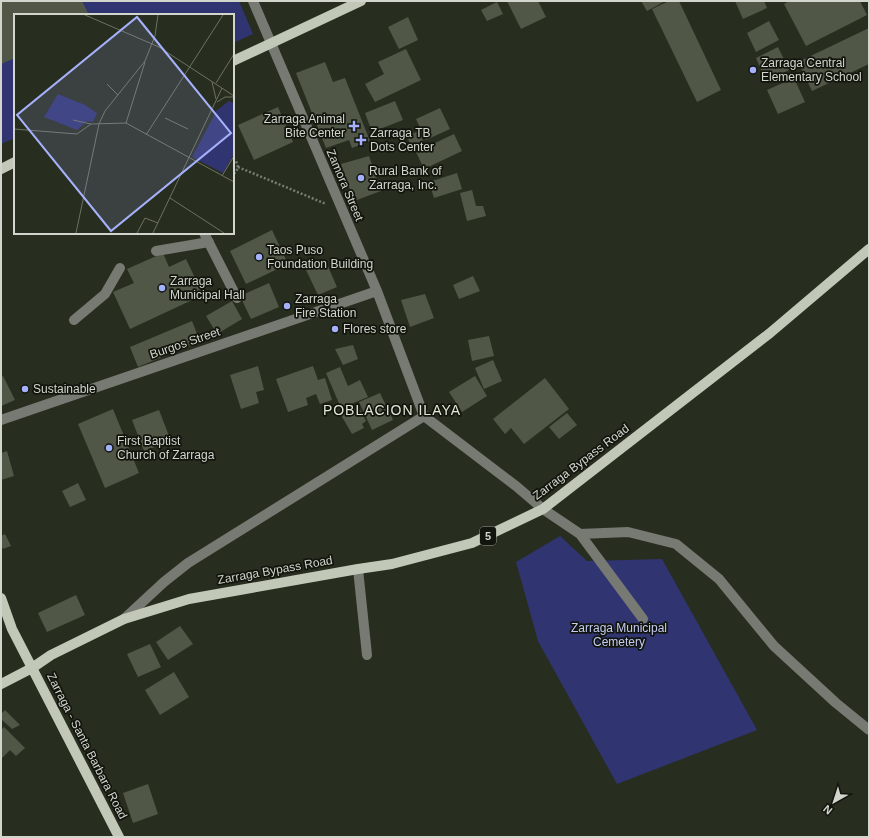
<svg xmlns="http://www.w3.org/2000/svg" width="870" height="838" font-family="Arial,sans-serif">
<rect width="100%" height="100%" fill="#282e1f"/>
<path fill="#303471" d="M1 1H239L253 34 233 43V15H15V138L1 144Z
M560 536 587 561 662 559 757 730 617 784 538 641 516 562Z"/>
<path fill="#505746" d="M1 1H82L89 15H15V58L1 64Z
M507 1H538L546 17 521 29Z
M641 1H665L647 11Z
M669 1H679L721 90 697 102 652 9Z
M735 1H764L767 8 743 19Z
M789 1H860L867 15 806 46 784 4Z
M497 2 503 14 487 21 481 10Z
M408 17 418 40 399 49 388 27Z
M769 21 779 40 756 52 747 33Z
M869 28V64L812 91 798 62Z
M778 47 789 70 766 81 756 58Z
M406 49 421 80 375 102 365 84 384 74 378 62Z
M325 62 333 82 345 78 370 141 352 148 349 140 326 148 296 73Z
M794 78 805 102 778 114 767 90Z
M395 101 403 120 372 132 365 113Z
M278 107 293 142 254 160 238 125Z
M440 108 450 129 426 140 416 119Z
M419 131 424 143 412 149 407 136Z
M454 134 462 151 424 169 416 152Z
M369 156 381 191 354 201 341 164Z
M457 173 462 189 434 198 429 182Z
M472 190 476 206H483L486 216 467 221 460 193Z
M272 230 288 264 246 284 230 251Z
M163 253 169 267 186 259 203 295 130 329 113 292 134 283 127 269Z
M326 262 337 287 318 295 306 270Z
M473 276 480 291 459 299 453 285Z
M269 283 279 307 251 319 240 296Z
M425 294 434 318 410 327 401 300Z
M232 301 242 319 217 334 206 316Z
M192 321 200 341 138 367 130 347Z
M489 336 494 356 472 361 468 340Z
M353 345 358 359 343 365 335 349Z
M493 360 502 381 484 389 475 368Z
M258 366 264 390 256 392 259 403 241 409 230 375Z
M313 366 318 380 325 378 332 400 320 404 316 394 306 398 308 405 288 412 276 379Z
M340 367 348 386 360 380 368 397 341 408 326 373Z
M3 376 15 400 1 406V377Z
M475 376 487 396 462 412 449 392Z
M545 378 569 409 524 444 511 428 505 434 493 419Z
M380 393 393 420 372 430 359 402Z
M358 406 366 421 362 424 364 428 352 434 341 415Z
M113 409 139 473 105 488 78 424Z
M159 410 171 441 144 451 132 420Z
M567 413 577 425 559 439 549 427Z
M7 451 14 476 1 480V453Z
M78 483 86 500 70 507 62 491Z
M5 534 11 546 3 549 1 545V536Z
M76 595 85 615 47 632 38 613Z
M180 626 193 644 168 660 156 642Z
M150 644 161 667 138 677 127 654Z
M174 672 189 697 160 715 145 690Z
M5 710 20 725 12 729 1 719V714Z
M4 727 25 748 16 756 10 750 1 759V730Z
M148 784 158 814 133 823 123 793Z"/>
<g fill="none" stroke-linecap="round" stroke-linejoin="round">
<path stroke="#787d71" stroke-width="2.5" stroke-dasharray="2 2" stroke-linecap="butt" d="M233 159 236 161 238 167 236 172 233 174
M238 167 326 204"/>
<path stroke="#767a72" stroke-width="10" d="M204 233 237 298
M156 251 209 242
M74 320 105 294 120 268
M424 416 516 486 543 509 580 534 628 532 676 544 719 579 774 646 836 703 869 730
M1 420 377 291
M580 534 643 619
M358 569 367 655
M124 619 164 582 188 563 424 416 377 291 253 1"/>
<path stroke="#c1c8b7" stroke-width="10" d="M233 61 361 1
M1 169 15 162
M1 598 12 629 119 837
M1 684 32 668 51 655 124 619 189 599 358 569 392 564 472 543 543 509 770 333 869 249"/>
</g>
<g fill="#a6b1fc" stroke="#12150e" stroke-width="1.5">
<circle cx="753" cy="70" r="4"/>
<path d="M352 120h4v4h4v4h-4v4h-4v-4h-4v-4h4z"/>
<path d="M359 134h4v4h4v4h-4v4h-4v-4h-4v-4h4z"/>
<circle cx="361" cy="178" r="4"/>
<circle cx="259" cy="257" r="4"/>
<circle cx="162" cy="288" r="4"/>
<circle cx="287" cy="306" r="4"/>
<circle cx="335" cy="329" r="4"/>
<circle cx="25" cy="389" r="4"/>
<circle cx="109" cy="448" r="4"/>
</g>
<g text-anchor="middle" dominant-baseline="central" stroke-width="3.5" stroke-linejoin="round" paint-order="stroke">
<rect fill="#12150e" stroke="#989b92" stroke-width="1" x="480" y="527" width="16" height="18" rx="3"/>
<g font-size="11" font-weight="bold" fill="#d1d5cb">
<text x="488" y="536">5</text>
</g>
<g font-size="12" fill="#d1d5cb" stroke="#12150e" text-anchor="start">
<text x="761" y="63">Zarraga Central<tspan x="761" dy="14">Elementary School</tspan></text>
<text x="345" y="119" text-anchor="end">Zarraga Animal<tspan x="345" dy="14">Bite Center</tspan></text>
<text x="370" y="133">Zarraga TB<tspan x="370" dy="14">Dots Center</tspan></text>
<text x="369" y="171">Rural Bank of<tspan x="369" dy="14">Zarraga, Inc.</tspan></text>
<text x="267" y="250">Taos Puso<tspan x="267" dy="14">Foundation Building</tspan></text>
<text x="170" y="281">Zarraga<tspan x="170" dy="14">Municipal Hall</tspan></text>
<text x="295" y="299">Zarraga<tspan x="295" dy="14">Fire Station</tspan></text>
<text x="343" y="329">Flores store</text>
<text x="33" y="389">Sustainable</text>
<text x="117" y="441">First Baptist<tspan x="117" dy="14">Church of Zarraga</tspan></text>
</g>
<g font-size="12" fill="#d1d5cb" stroke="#12150e">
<text transform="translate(345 185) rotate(67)">Zamora Street</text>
<text transform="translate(185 343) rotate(-19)">Burgos Street</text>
<text transform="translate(581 462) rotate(-37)">Zarraga Bypass Road</text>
<text transform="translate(275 570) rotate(-10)">Zarraga Bypass Road</text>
<text transform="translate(87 746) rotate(63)">Zarraga - Santa Barbara Road</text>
</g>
<g font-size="12" fill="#c4cbf5" stroke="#12150e">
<text x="619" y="628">Zarraga Municipal<tspan x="619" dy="14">Cemetery</tspan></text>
</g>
<g font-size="14" letter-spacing="1" fill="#dfe8d3" stroke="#12150e">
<text x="392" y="410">POBLACION ILAYA</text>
</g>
</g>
<g transform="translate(14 14)">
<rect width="220" height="220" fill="#282e1f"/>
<path d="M44 80 71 91 83 99 79 108 73 107 63 116 30 103ZM215 87 220 90V140L209 159 178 143 203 96Z" fill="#303471"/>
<path fill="none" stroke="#6c7164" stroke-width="1" d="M71 1 145 33 220 82M131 48 112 109 220 168M198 68 202 85M202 69 220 40M93 70 104 81M203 88 211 83H220M151 104 174 115M59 106 77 110M0 115 63 120 77 110 112 109M132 121 209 1M208 162 220 142M156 184 210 219M62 219 85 110 91 97 131 47 141 22 144 1M123 219 131 204 144 209M139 219 208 74"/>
<path fill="#a6b1fc" fill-opacity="0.15" stroke="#a6b1fc" stroke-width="2" d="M123 3 217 119 97 217 3 101Z"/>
<rect width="220" height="220" fill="none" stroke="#d1d5cb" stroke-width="2"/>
</g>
<rect width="870" height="838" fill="none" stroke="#d1d5cb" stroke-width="4"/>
<g transform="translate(834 802) rotate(219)" stroke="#12150e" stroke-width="3" paint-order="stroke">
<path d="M0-3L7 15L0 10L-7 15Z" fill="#d1d5cb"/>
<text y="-6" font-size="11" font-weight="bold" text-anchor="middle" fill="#d1d5cb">N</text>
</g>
</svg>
